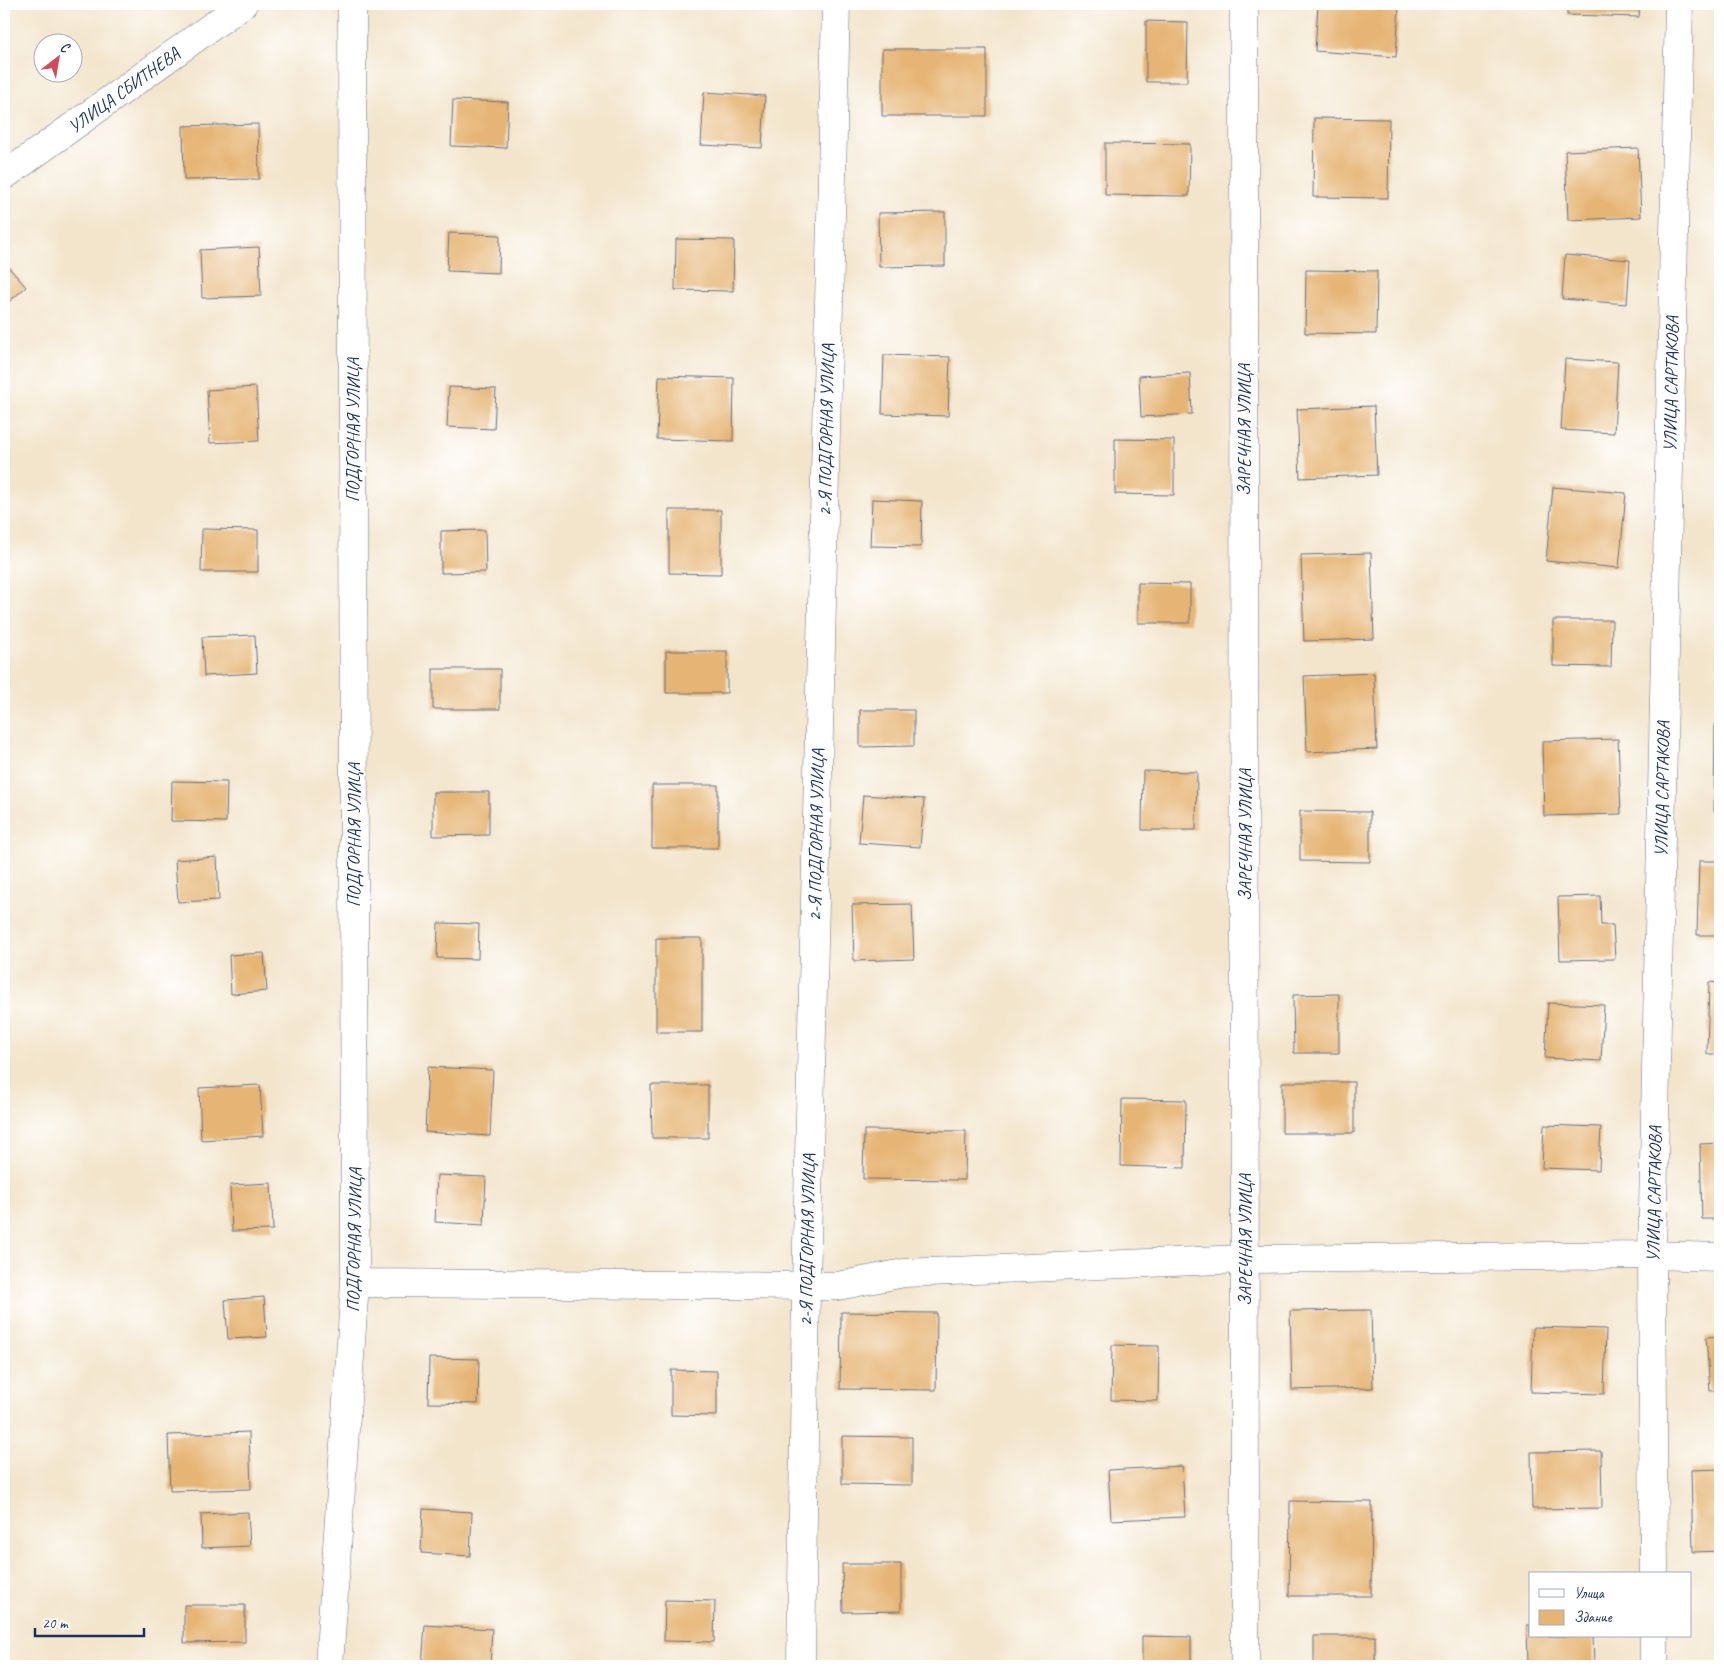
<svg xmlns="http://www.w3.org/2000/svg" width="1724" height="1670" font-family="Caveat,sans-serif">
<rect width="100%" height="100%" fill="#fff"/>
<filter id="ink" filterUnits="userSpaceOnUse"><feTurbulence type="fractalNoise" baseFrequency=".02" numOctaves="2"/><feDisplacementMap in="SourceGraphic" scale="10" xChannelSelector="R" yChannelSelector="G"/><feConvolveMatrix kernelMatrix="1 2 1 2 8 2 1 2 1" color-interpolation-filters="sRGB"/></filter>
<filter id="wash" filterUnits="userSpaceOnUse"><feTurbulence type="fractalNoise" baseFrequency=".0096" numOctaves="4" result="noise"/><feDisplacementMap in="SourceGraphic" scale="20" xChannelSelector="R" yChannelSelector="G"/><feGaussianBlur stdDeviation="1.12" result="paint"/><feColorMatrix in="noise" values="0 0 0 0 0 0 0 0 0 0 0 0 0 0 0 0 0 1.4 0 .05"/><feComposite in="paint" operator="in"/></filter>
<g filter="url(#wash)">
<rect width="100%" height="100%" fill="#f3e5cc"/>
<g id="blocks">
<path fill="#e6b575" d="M1318 4H1399L1396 57 1315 51Z
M1567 4H1640L1639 17 1567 15Z
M1146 21 1188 22 1187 82H1146Z
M882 49H987V116H882Z
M704 92 765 96 762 148 701 145Z
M453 100 508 102 506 148 451 146Z
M1314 118 1389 119 1388 198 1313 197Z
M258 124 259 179 184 180 183 126Z
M1105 143 1190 144 1189 196 1105 195Z
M1638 148 1641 217 1568 220 1565 151Z
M945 212V266L879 267 878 213Z
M449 233 500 235 499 273 447 271Z
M676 239 734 240 733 291 675 290Z
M259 247 261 296 202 298 200 250Z
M1565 255 1630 260 1627 304 1562 299Z
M4 262 26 287 4 306Z
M1306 270 1377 271 1376 334 1305 333Z
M884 355 950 357 948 416 882 414Z
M1565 359 1618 362 1614 433 1561 430Z
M1190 373 1192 414 1141 417 1139 376Z
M659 376 734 378 733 441 657 439Z
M256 387 259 441 210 443 207 390Z
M449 387 496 389 494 429 447 427Z
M1374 406 1377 475 1300 478 1297 409Z
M1115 439 1174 440V495L1115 494Z
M1553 487 1626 493 1619 568 1546 561Z
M872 499 922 501 921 547 870 546Z
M669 510H721V574L669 573Z
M202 529 258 530V572H201Z
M485 530 486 572 441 573V531Z
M1371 553 1374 639 1304 641 1301 555Z
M1138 583 1190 584V623H1138Z
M1553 620H1612L1611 667 1553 666Z
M255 635 257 673 204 676 202 637Z
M1719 636H1720V667H1718Z
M666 651H727V693H666Z
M433 669H500V709H433Z
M1374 673 1377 749 1307 752 1304 676Z
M860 710H914V746L860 747Z
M1715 724H1720V812H1714Z
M1618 739 1621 814 1544 816 1542 741Z
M1143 771 1197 772 1196 830H1142Z
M172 781 227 782 226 822 171 821Z
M652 785H718V848H652Z
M433 792H489V835L433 836Z
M863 795 924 799 920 847 859 843Z
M1300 811 1370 812V862L1300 861Z
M217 857 219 900 178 902 175 860Z
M1699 861H1720V935H1697Z
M1600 896 1601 925H1613L1615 959 1560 960 1558 897Z
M912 904 914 959 854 961 852 905Z
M438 923 479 924 478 959 437 958Z
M656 938H702V1032H656Z
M264 953 267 991 231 994 229 955Z
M1709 982 1720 983V1054H1707Z
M1339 994V1053H1294L1293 995Z
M1548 1003 1604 1005 1601 1061 1545 1058Z
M428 1067 493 1070 490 1136 425 1132Z
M1282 1082H1354V1133H1282Z
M260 1085 263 1136 201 1140 199 1088Z
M651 1085H708V1138H652Z
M1122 1099 1186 1100 1185 1168 1121 1166Z
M1544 1125 1601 1127 1599 1170 1542 1168Z
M864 1130 966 1131 965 1180 863 1179Z
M1720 1143V1219H1702L1700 1144Z
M437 1175 486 1177 484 1225 435 1222Z
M271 1183 273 1230 232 1231 230 1185Z
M264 1297 267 1337 228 1339 225 1300Z
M1371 1310 1373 1388 1292 1390 1290 1311Z
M841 1312 937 1313 936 1390 840 1389Z
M1533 1327 1606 1329 1604 1394 1531 1392Z
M1720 1336V1390L1710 1391 1706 1337Z
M1112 1345 1159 1346 1158 1401 1111 1400Z
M429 1358 479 1359 478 1404 428 1403Z
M671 1370 717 1371V1416L671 1415Z
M249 1432 251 1489 170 1491 168 1435Z
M842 1436 912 1437V1485L842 1484Z
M1601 1451 1602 1508 1532 1509 1531 1452Z
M1182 1466 1185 1517 1111 1520 1108 1470Z
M1720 1469V1551L1693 1552 1691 1470Z
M1290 1501 1372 1502 1371 1596H1289Z
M423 1509 472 1512 470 1556 421 1553Z
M248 1512 250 1546 202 1548 201 1514Z
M842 1564H901V1611L843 1612Z
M665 1600 715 1601 714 1642 664 1641Z
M184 1605H245V1642L184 1643Z
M425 1625 492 1629 490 1666H422Z
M1527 1625H1530V1636H1593L1594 1666H1528Z
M1142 1636 1191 1637V1666H1142Z
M1314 1636H1375V1666H1314Z"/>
</g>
</g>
<g filter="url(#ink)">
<use href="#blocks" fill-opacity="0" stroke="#676f84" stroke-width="1"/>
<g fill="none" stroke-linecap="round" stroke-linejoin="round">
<defs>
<path id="minor" d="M1244 4 1245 1666
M4 176 243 4
M355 1283 838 1286 904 1273 1245 1259 1652 1255 1720 1257
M1654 1574 1652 1255 1679 4
M1654 1636V1666
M329 1666 355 1283 352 4
M801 1666 806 1286 836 4"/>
</defs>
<use href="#minor" stroke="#676f84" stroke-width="29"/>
<use href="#minor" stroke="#fff" stroke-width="28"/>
</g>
</g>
<g text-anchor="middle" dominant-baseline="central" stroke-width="4" stroke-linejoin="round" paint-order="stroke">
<g font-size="18" fill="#1b2f5e" stroke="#fff">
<text transform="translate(124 90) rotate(-36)">УЛИЦА СБИТНЕВА</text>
<text transform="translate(1671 384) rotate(-89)">УЛИЦА САРТАКОВА</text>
<text transform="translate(353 430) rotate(-90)">ПОДГОРНАЯ УЛИЦА</text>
<text transform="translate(826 430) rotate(-89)">2-Я ПОДГОРНАЯ УЛИЦА</text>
<text transform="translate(1244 430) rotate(-90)">ЗАРЕЧНАЯ УЛИЦА</text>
<text transform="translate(1662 789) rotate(-89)">УЛИЦА САРТАКОВА</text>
<text transform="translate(354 835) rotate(-90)">ПОДГОРНАЯ УЛИЦА</text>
<text transform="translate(816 835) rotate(-89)">2-Я ПОДГОРНАЯ УЛИЦА</text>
<text transform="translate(1245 835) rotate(-90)">ЗАРЕЧНАЯ УЛИЦА</text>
<text transform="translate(1654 1194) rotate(-89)">УЛИЦА САРТАКОВА</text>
<text transform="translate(354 1240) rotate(-89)">ПОДГОРНАЯ УЛИЦА</text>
<text transform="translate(807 1240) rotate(-89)">2-Я ПОДГОРНАЯ УЛИЦА</text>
<text transform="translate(1245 1240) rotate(-90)">ЗАРЕЧНАЯ УЛИЦА</text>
</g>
</g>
<rect width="1724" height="1670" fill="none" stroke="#fff" stroke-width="20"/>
<rect x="1529" y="1572" width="162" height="65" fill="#ffffff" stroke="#a4acbf"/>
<rect x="1539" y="1589" width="25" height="8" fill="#ffffff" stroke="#a4acbf"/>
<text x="1574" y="1598" font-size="15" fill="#1b2f5e">Улица</text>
<rect x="1539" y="1610" width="25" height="15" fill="#e6b575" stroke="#a4acbf"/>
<text x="1574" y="1622" font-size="15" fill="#1b2f5e">Здание</text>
<g transform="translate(58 58) rotate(31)"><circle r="24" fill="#ffffff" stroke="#a4acbf"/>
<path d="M0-4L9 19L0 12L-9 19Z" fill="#d1495b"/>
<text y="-8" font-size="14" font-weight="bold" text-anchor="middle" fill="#1b2f5e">С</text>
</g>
<path d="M35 1628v8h109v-8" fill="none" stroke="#1b2f5e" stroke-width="2.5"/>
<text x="42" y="1628" font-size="15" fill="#1b2f5e" stroke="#ffffff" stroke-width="4" paint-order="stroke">20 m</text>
</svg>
